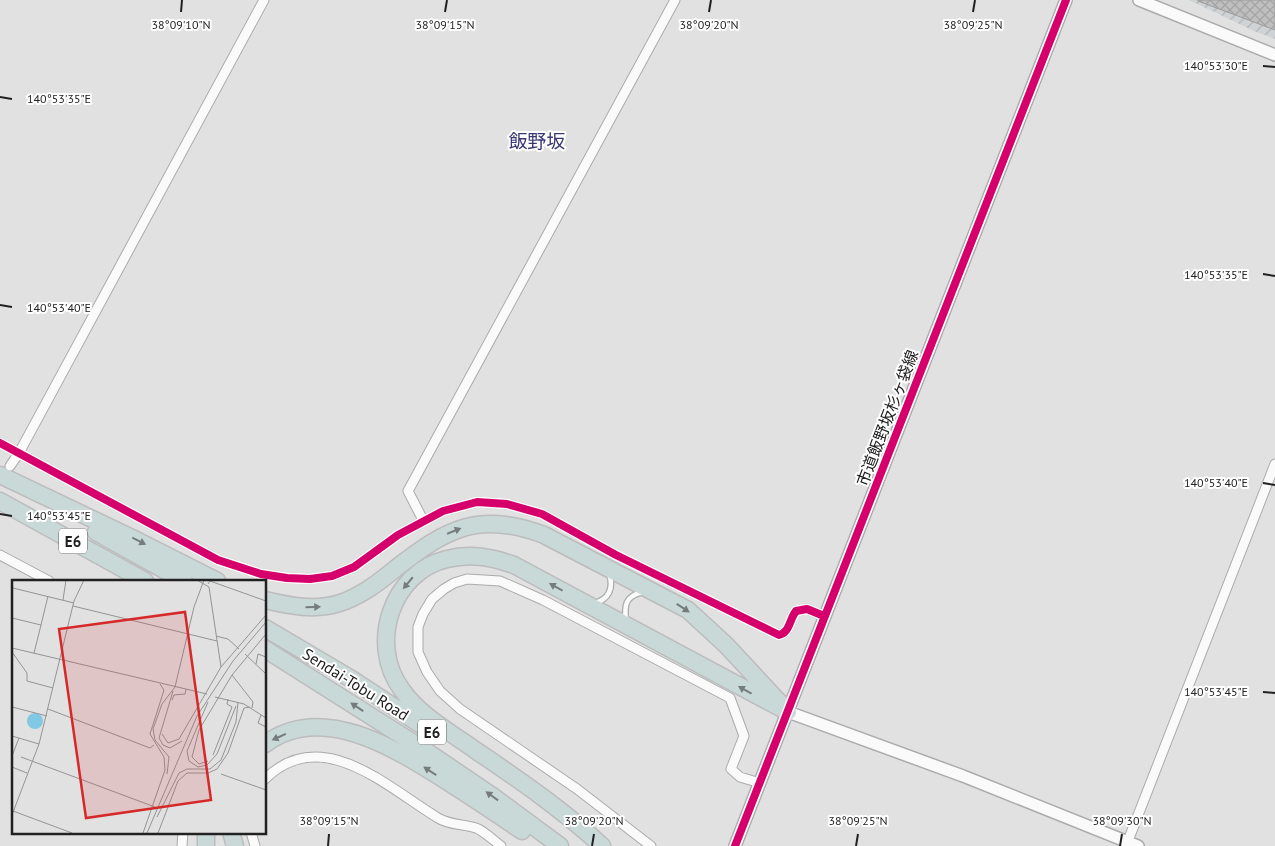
<svg xmlns="http://www.w3.org/2000/svg" width="1275" height="846" font-family="'PT Sans','Noto Sans JP',sans-serif">
<defs>
<pattern id="industrial-furrows" width="10" height="10" patternUnits="userSpaceOnUse" patternTransform="scale(1.25)"><rect width="10" height="10" fill="#cfd3d5"/><path d="M-1 1l2-2M0 10L10 0M9 11l2-2" fill="none" stroke="#b1b5b7"/></pattern>
<pattern id="building-cross-hatch" width="8" height="8" patternUnits="userSpaceOnUse" patternTransform="scale(1.25)"><rect width="8" height="8" fill="#bfbfbf"/><path d="M0 0l8 8M0 8l8-8" fill="none" stroke="#a4a4a4"/></pattern>
</defs>
<rect width="100%" height="100%" fill="#e1e1e1"/>
<path fill="url(#industrial-furrows)" d="M1189 0H1275V39L1254 31Z"/>
<path fill="url(#building-cross-hatch)" stroke="#9d9c9c" d="M1198 0H1275V30L1198 1Z"/>
<g fill="none" stroke-linecap="round" stroke-linejoin="round">
<defs>
<path id="service" d="M594 603C609 600 614 588 609 573
M626 622C624 605 625 596 643 592"/>
<path id="minor" d="M0 443 218 560 261 574 287 578 310 579 332 576 354 567 398 535 443 511 477 502 507 504 542 514 616 555 779 635C790 632 789 620 796 611L807 609 824 616
M10 466 19 453 264 0
M423 520 408 491 675 0
M0 555 49 581
M265 779C322 723 388 788 438 818 449 825 464 824 476 828 484 831 493 840 501 846
M251 832 255 846
M182 846 183 832
M651 846 577 789 460 709 440 691 427 672 418 652V627L423 614 432 599 444 589 454 583 467 579 500 581 543 600 730 698 744 736 731 769 740 777 760 783
M1126 846 1275 464"/>
<path id="tertiary" d="M1139 0 1275 55
M788 712 963 776 1138 846
M735 846 1066 0"/>
<path id="motorway" d="M0 475 132 538 217 581
M0 501 145 581
M96 532 184 581
M265 600C290 606 315 611 340 603 361 596 378 583 395 569 446 529 479 510 544 535L688 610 726 645 780 703
M265 628 353 680 435 734
M265 649 426 751 491 795 560 846
M265 744C323 701 397 750 448 782 473 798 497 814 522 831
M231 832 235 846
M206 846V832
M602 846C564 811 521 781 478 752 452 733 421 717 402 690 368 645 391 572 447 559 471 553 491 557 514 565L788 712"/>
</defs>
<use href="#service" stroke="#aaabab" stroke-width="7"/>
<use href="#minor" stroke="#aaabab" stroke-width="11"/>
<use href="#tertiary" stroke="#aaabab" stroke-width="14"/>
<use href="#motorway" stroke="#bcbcbc" stroke-width="19"/>
<use href="#service" stroke="#fafafa" stroke-width="4.5"/>
<use href="#minor" stroke="#fafafa" stroke-width="9"/>
<use href="#tertiary" stroke="#fafafa" stroke-width="11"/>
<use href="#motorway" stroke="#c9d9d8" stroke-width="16"/>
<defs>
<path id="cycleway" d="M0 443 218 560 261 574 287 578 310 579 332 576 354 567 398 535 443 511 477 502 507 504 542 514 616 555 779 635C790 632 789 620 796 611L807 609 824 616
M735 846 1066 0"/>
</defs>
<use href="#cycleway" stroke="#fff" stroke-width="11"/>
<use href="#cycleway" stroke="#d6006c" stroke-width="8"/>
</g>
<defs><path id="oneway-solid" d="M-6-.8H1V-3.2L6.5 0L1 3.2V.8H-6Z" transform="scale(1.25)"/></defs>
<g fill="#757d7c">
<use href="#oneway-solid" transform="translate(454 531) rotate(-22)"/>
<use href="#oneway-solid" transform="translate(139 541) rotate(27)"/>
<use href="#oneway-solid" transform="translate(408 583) rotate(130)"/>
<use href="#oneway-solid" transform="translate(556 587) rotate(-151)"/>
<use href="#oneway-solid" transform="translate(313 607) rotate(-2)"/>
<use href="#oneway-solid" transform="translate(683 608) rotate(33)"/>
<use href="#oneway-solid" transform="translate(745 690) rotate(-151)"/>
<use href="#oneway-solid" transform="translate(357 707) rotate(-147)"/>
<use href="#oneway-solid" transform="translate(279 737) rotate(156)"/>
<use href="#oneway-solid" transform="translate(430 771) rotate(-147)"/>
<use href="#oneway-solid" transform="translate(492 796) rotate(-144)"/>
</g>
<path fill="none" stroke="#212121" stroke-width="2" d="M181 12 182 0M445 12 447 0M709 12 711 0M973 12 975 0M1263 66 1275 67M0 97 12 99M1263 274 1275 276M0 305 12 307M1263 483 1275 485M0 514 12 516M1263 692 1275 693M328 846 329 834M592 846 594 834M856 846 858 834M1120 846 1122 834"/>
<g text-anchor="middle" dominant-baseline="central" stroke-width="4" stroke-linejoin="round" paint-order="stroke">
<g fill="#fff" stroke="#646464" stroke-width="1">
<rect x="59" y="528.5" width="28" height="25" rx="4"/>
<rect x="418" y="719.5" width="28" height="25" rx="4"/>
</g>
<g font-size="15" font-weight="bold" fill="#212121">
<text x="73" y="541">E6</text>
<text x="432" y="732">E6</text>
</g>
<g font-size="16" fill="#212121" stroke="#fff">
<text transform="translate(887 418) rotate(-69)">市道飯野坂杉ヶ袋線</text>
<text transform="translate(356 684) rotate(32)">Sendai-Tobu Road</text>
</g>
<g font-size="19" fill="#3a3975" stroke="#fff">
<text x="537" y="141">飯野坂</text>
</g>
</g>
<g transform="translate(12 580)">
<rect width="254" height="254" fill="#e1e1e1"/>
<path d="M15 141a8 8 0 1 1 16 0a8 8 0 1 1-16 0Z" fill="#81c8e4"/>
<path fill="none" stroke="#949494" stroke-width="1" d="M185 0 197 7 209 87M196 4 198 1 254 21M1 8 62 23M51 20 54 0M61 26 205 61M0 38 29 45 36 16M204 56 216 59 227 69M0 68 195 114M0 72 15 93V101L41 108M22 73 29 45M233 74 254 94M244 84 246 74 254 77M220 95 241 122 240 128M163 107 182 27 192 0M161 111 147 158 151 165 158 168 170 161M203 117 232 124 254 138M160 120 162 115 173 114 174 109M196 122 175 171 177 181 186 187 195 185 205 174 224 126M0 127 35 136M36 129 138 168 142 165M249 135 246 143 254 147M150 154 156 163 167 159 209 87 254 35M0 156 27 164M201 175 220 127 215 124 216 119M0 176 7 158M9 177 143 227M196 181 187 184 180 177 187 150 220 95 254 54M0 187 15 193M155 194 157 177 143 160 141 149 150 124 163 107M209 194 254 210M1 231 60 253M0 235 27 164 62 21 72 0M145 237 167 193 175 189H198L209 180 224 142 226 122M131 253 153 190 152 177 138 154 152 110 148 104M135 253 185 136 221 81 254 42M146 253 166 201 175 193H196L205 189 216 173 232 128 238 127"/>
<path fill="#d62828" fill-opacity="0.15" stroke="#d62828" stroke-width="2.5" d="M173 32 199 220 74 238 47 49Z"/>
<rect width="254" height="254" fill="none" stroke="#212121" stroke-width="2.5"/>
</g>
<g font-size="12" text-anchor="middle" fill="#212121" stroke="#fff" stroke-width="4" stroke-linejoin="round" paint-order="stroke">
<text x="181" y="29">38°09'10"N</text>
<text x="445" y="29">38°09'15"N</text>
<text x="709" y="29">38°09'20"N</text>
<text x="973" y="29">38°09'25"N</text>
<text x="1216" y="70">140°53'30"E</text>
<text x="59" y="103">140°53'35"E</text>
<text x="1216" y="279">140°53'35"E</text>
<text x="59" y="312">140°53'40"E</text>
<text x="1216" y="487">140°53'40"E</text>
<text x="59" y="520">140°53'45"E</text>
<text x="1216" y="696">140°53'45"E</text>
<text x="329" y="825">38°09'15"N</text>
<text x="594" y="825">38°09'20"N</text>
<text x="858" y="825">38°09'25"N</text>
<text x="1122" y="825">38°09'30"N</text>
</g>
</svg>
